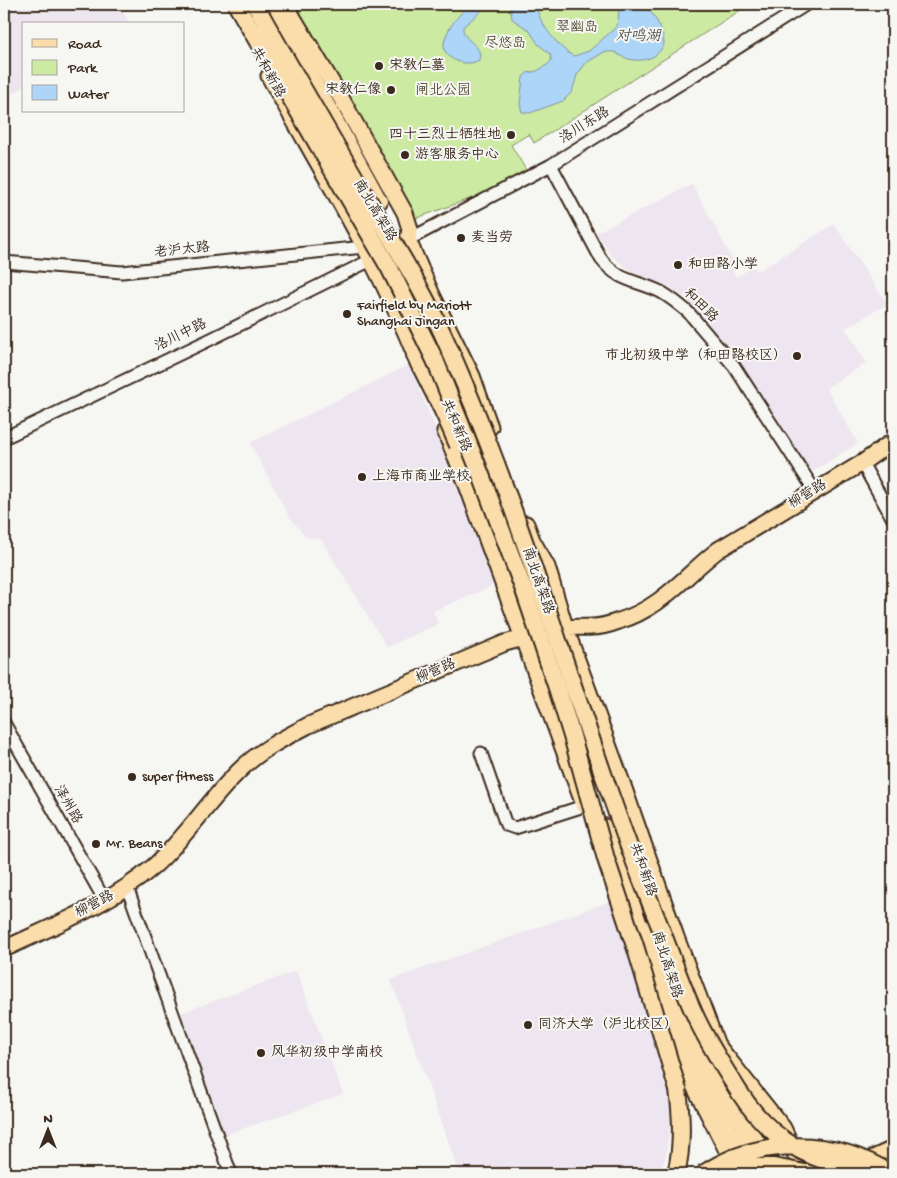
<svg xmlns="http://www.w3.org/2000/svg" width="897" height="1178" font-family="'Gochi Hand','LXGW WenKai TC',sans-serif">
<rect width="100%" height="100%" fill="#f6f6f2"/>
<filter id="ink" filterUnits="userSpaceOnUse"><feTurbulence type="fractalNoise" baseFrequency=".02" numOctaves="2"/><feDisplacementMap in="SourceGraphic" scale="10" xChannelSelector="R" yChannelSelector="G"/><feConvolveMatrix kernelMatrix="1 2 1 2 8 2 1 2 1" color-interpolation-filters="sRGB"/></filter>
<g filter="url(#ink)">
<path fill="#ede5ef" d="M4 4H118L130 24H24V87L4 98Z
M692 184 734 263 733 271 736 277 753 267 759 271 834 224 887 304 845 328 866 363 826 388 858 443 809 474 728 348 704 322 686 298 666 285 636 275 612 256 596 233Z
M409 365 470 512 495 585 433 611 438 624 387 647 321 539 306 537 289 516 250 443Z
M611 901 670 1094 671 1114 669 1133 665 1159 659 1174H460L391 980Z
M296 971 343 1094 224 1135 181 1013Z"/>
<path fill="#cceaa2" stroke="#848a60" d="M292 4H750L534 143 529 134 511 145 526 170 483 194 414 219Z"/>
<path fill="#add5f7" stroke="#7f91a0" d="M469 4H489L463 27C462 42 484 44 479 60 467 68 442 60 444 43 446 28 460 15 469 4Z
M510 4H540L537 6C536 20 561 51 574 56L589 51 615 28C619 21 620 11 617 4H631L647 8C656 17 664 32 664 44 656 64 629 64 615 52H604L586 63 577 75 572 92 563 101 530 113 522 112 520 104 523 77 527 73 537 71 547 65 551 61V57L550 54 538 44 529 30 512 19Z"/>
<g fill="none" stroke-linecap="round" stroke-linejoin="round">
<defs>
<path id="minor" d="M551 165 601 259C619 282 636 280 661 292 671 298 680 305 689 313L734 366 815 491
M402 243 551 165 807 4
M4 262 122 272 364 247
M4 438 207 341 377 257
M862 463 893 519
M4 723 105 901
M481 753 506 825 515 828 584 806
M127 887 231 1174"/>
<path id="major" d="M285 4 341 98 405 213 410 229 408 240 432 295 472 376 490 427
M269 76C321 170 380 264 419 365
M445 431 464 477 584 805
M526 524 532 540 547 567 565 627 621 780 676 937 717 1045 783 1128 804 1173
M558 629C569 626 581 628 592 627 601 627 611 624 619 621 662 608 684 576 718 550L862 463 893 441
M4 949C55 925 110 904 153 867 187 837 210 798 242 768 262 749 286 737 309 725L505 643 531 636
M666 1031 736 1168
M838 1174 893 1149"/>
<path id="highway" d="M271 4 379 201
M415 355 444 413
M604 827 676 1028 700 1080 729 1130 753 1164
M653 925 671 987 692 1036 712 1076 778 1174
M805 1173 819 1174
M676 1174C683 1146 682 1119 678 1090"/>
</defs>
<use href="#minor" stroke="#3b2a1e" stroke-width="15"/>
<use href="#major" stroke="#3b2a1e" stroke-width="19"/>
<use href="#highway" stroke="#3b2a1e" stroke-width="20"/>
<use href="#minor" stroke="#f6f6f2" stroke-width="11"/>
<use href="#major" stroke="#faddab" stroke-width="15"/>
<use href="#highway" stroke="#faddab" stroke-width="16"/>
<defs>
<path id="highway-bridge" d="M236 4 390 269 435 360 481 475 525 593 558 691 572 736 606 859 636 949 678 1090
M255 4C290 67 327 130 364 193 394 244 426 294 449 348 532 535 582 735 659 924 671 954 681 984 694 1013 704 1036 718 1058 731 1079 740 1094 751 1110 763 1122 792 1152 832 1168 873 1170
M444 413 458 445
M703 1174C759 1136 835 1138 891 1174
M722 1174 741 1167H774L805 1173"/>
</defs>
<use href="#highway-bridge" stroke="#3b2a1e" stroke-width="20" stroke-linecap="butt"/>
<use href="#highway-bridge" stroke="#faddab" stroke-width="16"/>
</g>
</g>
<g fill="#3b2a1e" stroke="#f6f6f2" stroke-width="2">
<circle cx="379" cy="66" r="5"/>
<circle cx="391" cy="90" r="5"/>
<circle cx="511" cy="135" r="5"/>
<circle cx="405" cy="155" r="5"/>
<circle cx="461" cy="238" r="5"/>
<circle cx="678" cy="265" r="5"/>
<circle cx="347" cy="314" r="5"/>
<circle cx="797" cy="356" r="5"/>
<circle cx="362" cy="477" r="5"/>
<circle cx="132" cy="777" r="5"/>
<circle cx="96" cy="844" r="5"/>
<circle cx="528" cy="1025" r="5"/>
<circle cx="261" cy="1053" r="5"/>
</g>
<g text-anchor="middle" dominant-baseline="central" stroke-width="4" stroke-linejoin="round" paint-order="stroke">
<g font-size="14" fill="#585038" stroke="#f6f6f2">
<text x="577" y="28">翠幽岛</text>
<text x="505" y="44">尽悠岛</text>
<text x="443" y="91">闸北公园</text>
</g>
<g font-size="14" fill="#3b2a1e" stroke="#f6f6f2" text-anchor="start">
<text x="389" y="66">宋教仁墓</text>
<text x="381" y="90" text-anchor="end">宋教仁像</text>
<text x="501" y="135" text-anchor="end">四十三烈士牺牲地</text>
<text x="415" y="155">游客服务中心</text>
<text x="471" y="238">麦当劳</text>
<text x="688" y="265">和田路小学</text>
<text x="357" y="306">Fairfield by Mariott<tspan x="357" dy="16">Shanghai Jingan</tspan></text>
<text x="787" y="356" text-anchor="end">市北初级中学（和田路校区）</text>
<text x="372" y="477">上海市商业学校</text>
<text x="142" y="777">super fitness</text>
<text x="106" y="844">Mr. Beans</text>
<text x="538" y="1025">同济大学（沪北校区）</text>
<text x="271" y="1053">风华初级中学南校</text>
</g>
<g font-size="14" fill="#3b2a1e" stroke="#f6f6f2">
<text transform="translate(267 73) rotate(61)">共和新路</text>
<text transform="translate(585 126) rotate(-32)">洛川东路</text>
<text transform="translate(374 211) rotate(59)">南北高架路</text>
<text transform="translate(182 251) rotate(-6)">老沪太路</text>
<text transform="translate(700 306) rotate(45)">和田路</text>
<text transform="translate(181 336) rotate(-26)">洛川中路</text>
<text transform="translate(455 426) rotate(67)">共和新路</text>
<text transform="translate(808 495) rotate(-31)">柳营路</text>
<text transform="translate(537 581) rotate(71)">南北高架路</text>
<text transform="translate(436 672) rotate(-23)">柳营路</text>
<text transform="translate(67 805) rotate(60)">泽州路</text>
<text transform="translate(642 870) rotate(71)">共和新路</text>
<text transform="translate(95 905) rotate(-28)">柳营路</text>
<text transform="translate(666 965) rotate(72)">南北高架路</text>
</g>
<g font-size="15" font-style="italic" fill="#585554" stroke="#f6f6f2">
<text x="638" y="37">对鸣湖</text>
</g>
</g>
<rect width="897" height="1178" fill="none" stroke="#f6f6f2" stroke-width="20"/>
<rect x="10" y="10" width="877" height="1158" fill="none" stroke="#3b2a1e" stroke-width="2" filter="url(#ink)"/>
<rect x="22" y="22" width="162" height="90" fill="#f6f6f2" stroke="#aba49d"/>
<rect x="32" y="39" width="25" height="8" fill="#faddab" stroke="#aba49d"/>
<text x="68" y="48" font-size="15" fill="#3b2a1e">Road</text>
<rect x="32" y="60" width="25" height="15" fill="#cceaa2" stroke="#aba49d"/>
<text x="68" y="72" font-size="15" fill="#3b2a1e">Park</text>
<rect x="32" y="85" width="25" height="15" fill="#add5f7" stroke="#aba49d"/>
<text x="68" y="98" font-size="15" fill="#3b2a1e">Water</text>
<g transform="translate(48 1130)" stroke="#f6f6f2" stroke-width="4" paint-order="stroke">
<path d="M0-4L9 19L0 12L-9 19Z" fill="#3b2a1e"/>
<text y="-8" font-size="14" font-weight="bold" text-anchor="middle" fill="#3b2a1e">N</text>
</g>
</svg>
